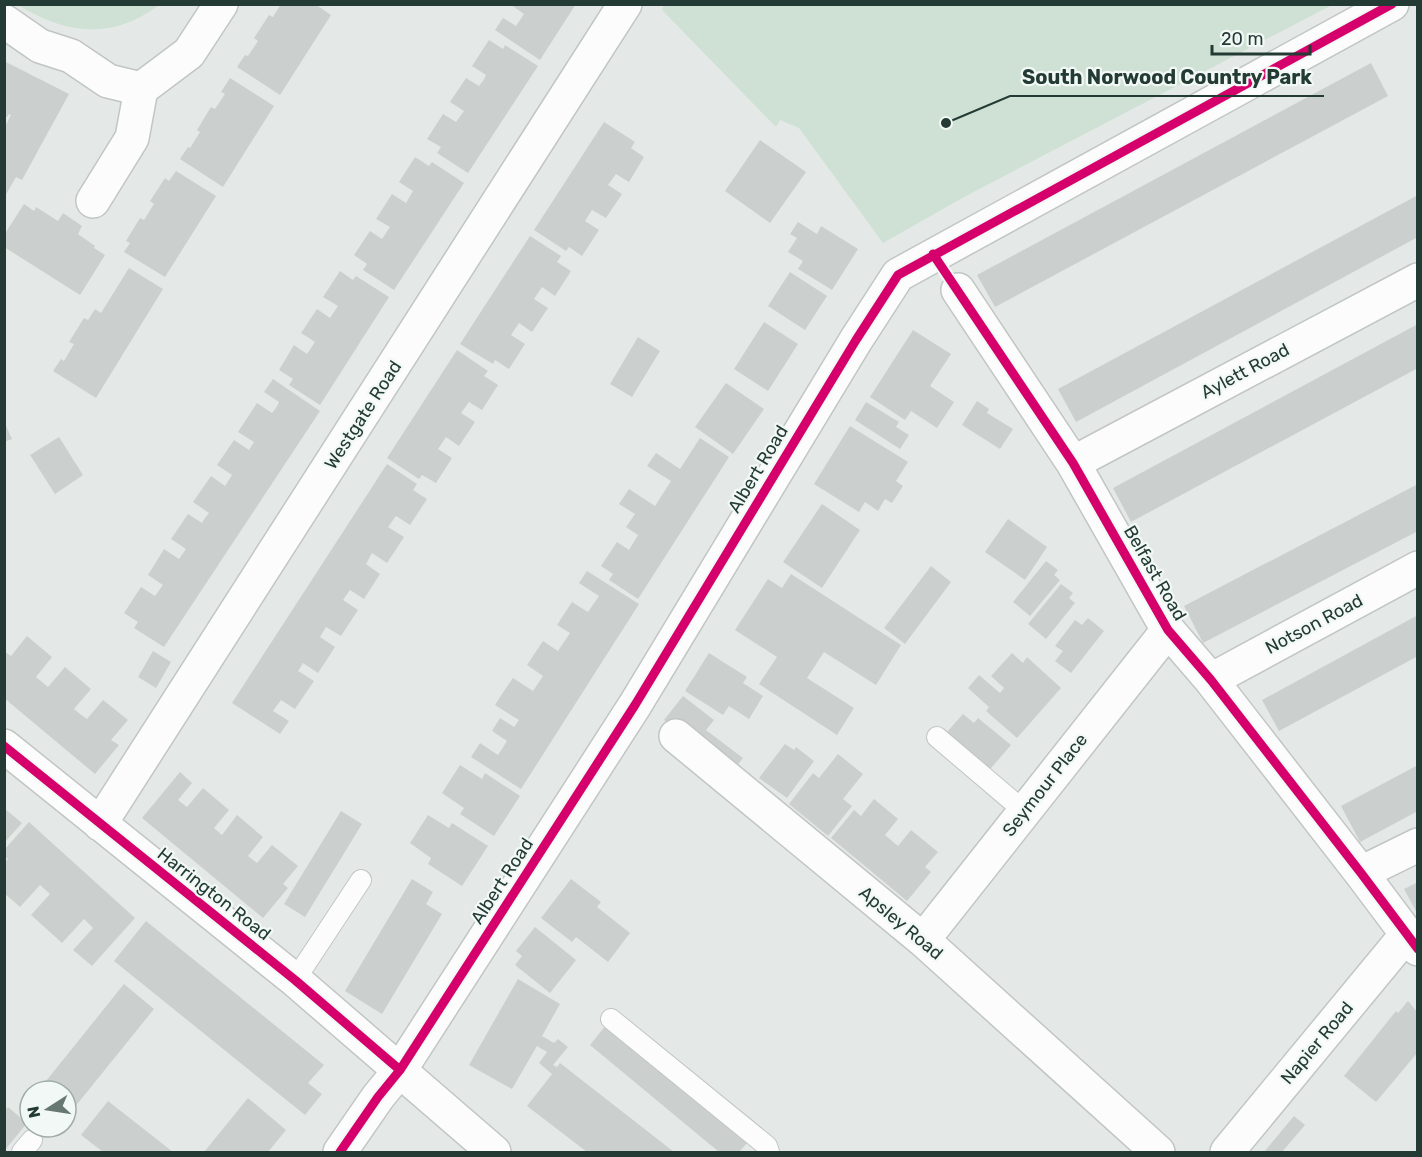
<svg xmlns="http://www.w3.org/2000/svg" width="1422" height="1157" font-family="Rubik,sans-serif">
<rect width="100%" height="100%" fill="#e4e9e7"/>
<path fill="#cee1d4" d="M18 5H159C111 41 66 34 18 5Z
M664 5V4L1332 5 964 197 883 243 799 128 780 120 776 127 662 10Z"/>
<path fill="#cbd0ce" d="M281 4H315L331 15 280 95 237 67 245 55 248 56 258 41 254 38 269 15 273 17Z
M510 4H576L540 60 495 30 503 18 516 26 524 14Z
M489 40 503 49 505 45 538 66 468 173 437 153 441 147 427 139 443 114 456 122 464 111 450 102 466 78 479 86 483 81 486 75 472 66Z
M4 61 69 94 22 180 16 177 4 198V128L11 115 9 114 7 117 4 116Z
M1371 63 1388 96 995 307 977 275Z
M230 78 274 106 223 187 180 159 188 147 190 148 200 132 197 130 211 107 215 109 225 94 221 92Z
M604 122 635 142 631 148 644 157 629 182 616 174 608 185 622 194 606 218 592 210 585 221 599 230 582 256 569 247 566 251 534 230Z
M760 140 806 172 770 223 725 191Z
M415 157 429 166 432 162 464 183 394 290 363 270 367 264 354 255 370 231 382 239 390 227 376 219 392 194 406 203 413 191 399 182Z
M176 171 216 196 165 277 124 252 130 243 126 241 140 218 144 220 154 204 150 201 165 178 169 181Z
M1418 195V237L1076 422 1058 389Z
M24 204 34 211 36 207 58 221 63 213 82 226 78 234 95 246 94 248 105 255 80 295 4 247V235Z
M798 222 817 234 821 226 858 249 832 290 798 269 803 261 788 252 797 238 790 234Z
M530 236 561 256 557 262 571 271 555 296 542 287 534 299 548 308 532 332 519 323 511 335 525 344 509 369 495 360 493 364 460 344Z
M129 268 163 289 96 398 53 371 61 359 64 361 74 344 69 342 84 318 88 320 95 309 101 313Z
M340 271 353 280 356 276 389 297 320 405 289 385 293 379 279 370 294 345 307 354 315 342 301 333 317 309 330 318 338 306 323 297Z
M790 272 827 296 805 330 768 306Z
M764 322 798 344 768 391 734 369Z
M1418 324V368L1131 522 1113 488Z
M913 330 951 354 930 386 954 402 937 428 911 411 905 420 870 397Z
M638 337 660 351 632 397 610 384Z
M457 350 488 371 484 376 498 385 482 410 469 402 461 413 475 422 459 446 446 437 438 449 452 458 436 483 422 475 419 479 387 458Z
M273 379 320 411 164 647 134 628 138 622 124 613 141 587 155 596 163 585 148 575 164 549 179 559 186 549 171 539 188 514 202 523 205 518 209 513 193 502 211 476 225 486 232 475 217 465 234 440 249 450 254 442 238 432 257 403 272 413 276 408 279 402 264 392Z
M726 383 764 409 733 454 695 427Z
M977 401 989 409 987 413 1013 429 1000 449 962 425Z
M866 402 899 422 896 427 909 435 900 449 855 420Z
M4 421 12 439 4 442Z
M850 426 908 462 896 481 903 486 892 503 885 499 878 511 865 502 859 512 814 484Z
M59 437 83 475 55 494 30 455Z
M700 438 729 457 638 599 609 580 613 574 601 566 617 542 629 550 638 535 626 527 635 514 619 504 629 489 655 506 671 481 647 466 656 453 680 469Z
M387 464 417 484 413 490 427 499 410 525 396 516 388 527 404 537 387 563 372 553 366 564 380 574 364 599 350 590 343 600 358 610 341 636 326 627 320 637 335 647 318 673 303 663 300 668 298 671 314 681 295 709 281 700 273 711 289 721 280 734 232 703Z
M1418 484V531L1203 643 1184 606Z
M822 504 860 530 822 588 783 562Z
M1008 519 1047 547 1025 580 985 552Z
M1046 561 1058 570 1054 575 1060 580 1030 616 1013 602Z
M931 566 951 582 905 644 884 628Z
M587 571 639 604 521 789 471 757 480 743 498 755 507 741 492 731 500 718 514 727 519 720 495 705 504 691 513 678 533 691 543 676 527 665 543 641 558 651 570 633 557 625 572 602 588 612 599 596 579 583Z
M791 574 901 645 876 685 824 652 807 678 854 708 837 735 759 684 777 657 735 630 768 579 782 588Z
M1061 584 1073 593 1069 598 1075 603 1046 639 1028 624Z
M1418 615V656L1279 731 1262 700Z
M1088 618 1104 631 1071 673 1055 661 1063 651 1055 646 1075 620 1082 625Z
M27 636 52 657 36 677 48 687 65 667 91 689 74 709 80 714 87 719 103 700 128 720 111 740 119 745 95 774 4 698V651L11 656Z
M153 651 171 662 156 688 138 677Z
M709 653 747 677 743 683 763 696 749 719 729 706 723 715 685 691Z
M1012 653 1023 663 1027 657 1061 688 1017 738 986 711 989 707 968 688 979 675 1000 693 1004 688 991 676Z
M683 696 714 720 706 730 743 758 732 772 664 720Z
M963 714 974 723 978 718 1011 745 985 775 946 733Z
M785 744 794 750 796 747 814 761 787 798 759 778Z
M838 754 863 774 843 799 852 806 828 836 789 804 813 773 819 778Z
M460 765 482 779 485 773 520 796 494 836 460 814 464 808 442 793Z
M1418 765V811L1360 842 1341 806Z
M180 772 192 783 178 800 187 807 203 788 229 810 214 828 222 835 237 815 263 837 248 856 257 863 272 845 298 866 283 884 288 888 263 918 142 818Z
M874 799 898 819 885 835 898 846 911 830 938 852 925 867 931 872 907 901 831 838 854 810 861 816Z
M4 808 22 823 4 843Z
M341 811 362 824 305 917 284 904Z
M428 815 449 828 452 823 488 846 462 886 428 864 431 858 410 843Z
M29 822 135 918 92 966 73 950 93 928 84 919 62 943 31 915 50 894 40 885 20 907 4 893V863L8 859 4 856V850Z
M412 879 433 892 426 904 442 914 382 1014 345 991Z
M571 879 601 902 597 907 630 933 608 962 576 937 572 942 541 918Z
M1418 882V915L1404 889Z
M146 921 324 1065 308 1083 322 1094 305 1115 114 961Z
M535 927 576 960 550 993 515 965 522 956 516 951Z
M518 979 560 1004 542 1036 554 1043 558 1039 568 1047 553 1065 557 1067 560 1063 674 1152H587L527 1106 552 1074 539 1063 547 1052 537 1046 512 1089 469 1065Z
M124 984 154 1009 66 1118V1091H38Z
M1408 1001 1418 1013V1052L1376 1102 1344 1076 1396 1011 1398 1013Z
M606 1025 748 1142 739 1152H719L590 1045Z
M248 1098 286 1130 268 1152H204Z
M108 1101 173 1152H103L81 1135Z
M8 1107 27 1123 5 1150V1111Z
M1294 1116 1305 1125 1282 1152H1264Z"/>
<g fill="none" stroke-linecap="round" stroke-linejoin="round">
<defs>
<path id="lane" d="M937 737 1024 811
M295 980 361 880
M611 1019 767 1146 769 1152
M22 1152 32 1140"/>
<path id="street" d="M4 21 40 46 71 56 108 81 141 89 189 53 221 4
M93 201 132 138 141 89
M958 290 1073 463 1168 630 1211 680 1361 873 1418 949
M1073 463 1418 280
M1211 680 1418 568
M676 736 923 940 1158 1152
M4 746 295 980 494 1152
M100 824 625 4
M1361 873 1418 845
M923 940 1168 630
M340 1152 378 1097 400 1070 635 705 856 340 898 275 1392 4
M1227 1152 1407 934"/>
</defs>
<use href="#lane" stroke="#c1c6c4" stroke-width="22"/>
<use href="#street" stroke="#c1c6c4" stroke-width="36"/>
<use href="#lane" stroke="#fbfcfb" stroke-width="20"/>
<use href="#street" stroke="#fbfcfb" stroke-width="33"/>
<defs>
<path id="cycleway" d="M933 254 1073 463 1168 630 1211 680 1361 873 1418 949
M4 746 295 980 400 1070
M340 1152 378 1097 400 1070 635 705 856 340 898 275 1392 4"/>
</defs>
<use href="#cycleway" stroke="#f2f8f5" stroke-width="13"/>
<use href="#cycleway" stroke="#d6006c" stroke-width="9"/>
</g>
<g text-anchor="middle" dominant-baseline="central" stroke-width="4.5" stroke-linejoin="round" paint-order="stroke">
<g font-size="18" fill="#233b34" stroke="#f2f8f5">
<text transform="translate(1245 371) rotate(-28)">Aylett Road</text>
<text transform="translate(363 415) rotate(-57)">Westgate Road</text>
<text transform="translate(758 469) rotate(-59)">Albert Road</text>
<text transform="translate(1155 573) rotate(60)">Belfast Road</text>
<text transform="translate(1314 624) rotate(-28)">Notson Road</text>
<text transform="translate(1045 785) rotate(-52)">Seymour Place</text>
<text transform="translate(502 881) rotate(-57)">Albert Road</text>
<text transform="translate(214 894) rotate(38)">Harrington Road</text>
<text transform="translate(901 923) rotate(40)">Apsley Road</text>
<text transform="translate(1317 1043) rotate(-50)">Napier Road</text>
</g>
</g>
<path fill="none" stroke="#233b34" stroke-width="2" d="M946 123L1010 96H1324"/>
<circle fill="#233b34" stroke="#f2f8f5" stroke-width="2" cx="946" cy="123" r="6"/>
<g font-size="20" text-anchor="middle" font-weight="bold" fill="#233b34" stroke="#f2f8f5" stroke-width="4.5" stroke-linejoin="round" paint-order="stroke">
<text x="1167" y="84">South Norwood Country Park</text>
</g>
<rect width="1422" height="1157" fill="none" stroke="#233b34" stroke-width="12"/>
<g transform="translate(48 1109) rotate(258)"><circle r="28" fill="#f2f8f5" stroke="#9faca8" stroke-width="1.5"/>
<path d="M0-4.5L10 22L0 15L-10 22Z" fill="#677873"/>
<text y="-9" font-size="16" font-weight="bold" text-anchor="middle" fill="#233b34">N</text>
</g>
<path d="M1212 45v9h98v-9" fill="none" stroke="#233b34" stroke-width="3"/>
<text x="1221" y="45" font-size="18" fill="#233b34" stroke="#f2f8f5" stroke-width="4.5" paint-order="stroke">20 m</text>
</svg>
